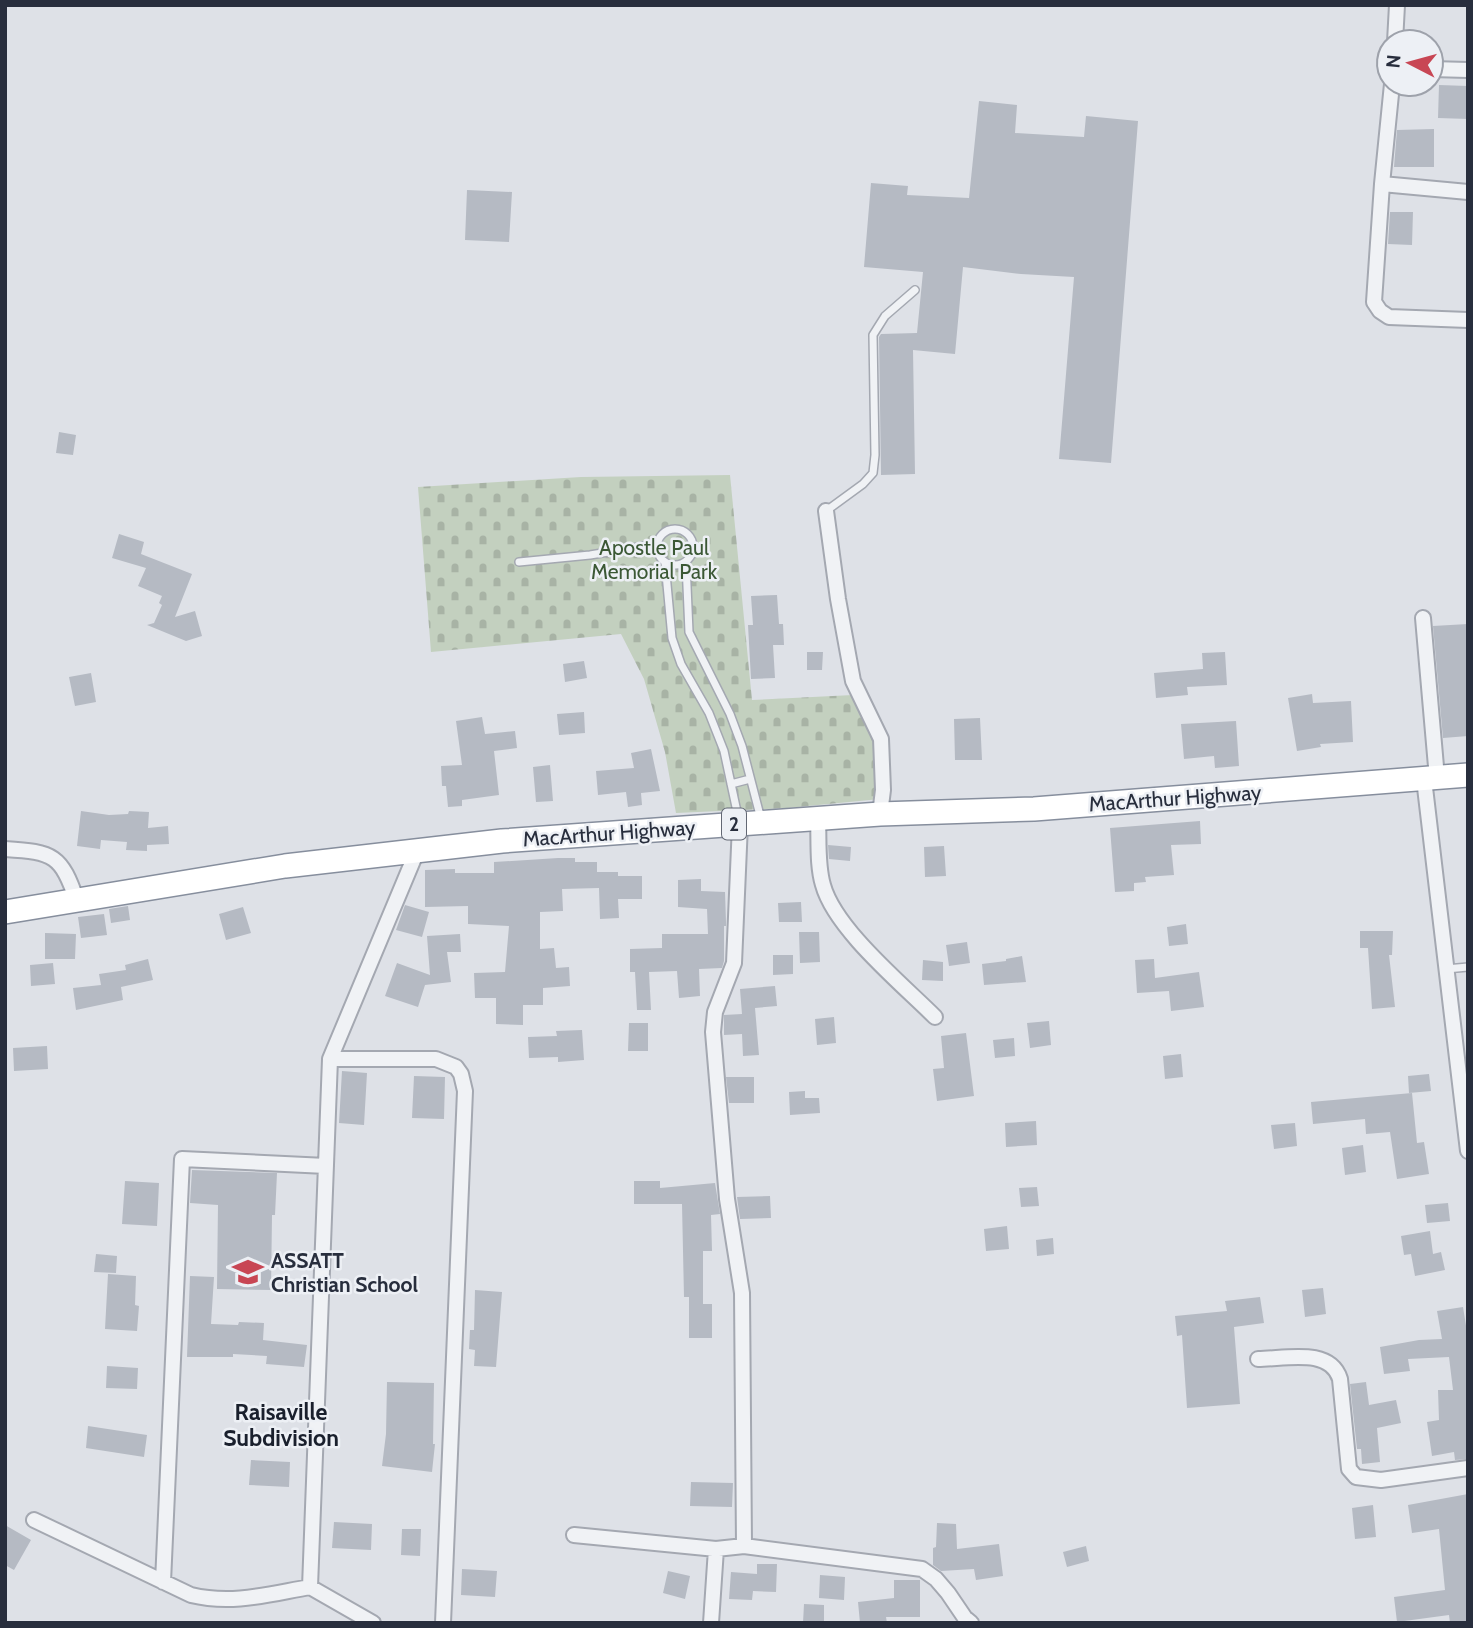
<svg xmlns="http://www.w3.org/2000/svg" width="1473" height="1628" font-family="Cabin,sans-serif">
<defs>
<pattern id="cemetery-stones" width="16" height="16" patternUnits="userSpaceOnUse" patternTransform="scale(1.75)"><rect width="16" height="16" fill="#c3d0bf"/><path d="M2 7V4a2 2 0 0 1 4 0v3zM10 15v-3a2 2 0 0 1 4 0v3z" fill="#a8b3a5"/></pattern>
</defs>
<rect width="100%" height="100%" fill="#dee1e7"/>
<path fill="url(#cemetery-stones)" d="M730 475 752 700 853 695 876 737 880 799 787 808 676 813 665 752 644 679 621 634 431 652 418 487 581 477Z"/>
<path fill="#b5bac3" d="M1439 85 1468 86V119L1438 118Z
M979 101 1017 105 1015 133 1084 137 1086 116 1138 121 1111 463 1059 459 1074 277 1021 274 963 267 955 354 913 350 915 474 881 475 879 337 881 334 917 333 923 272 864 267 871 183 908 186 907 195 969 198Z
M1434 129V167H1394L1397 130Z
M467 190 512 192 509 242 465 240Z
M1390 212H1413L1412 245 1388 244Z
M59 432 76 435 73 455 56 453Z
M119 534 144 542 141 554 192 574 175 617 195 611 202 636 186 641 147 625 154 623 162 605 159 603 162 596 138 586 146 568 112 558Z
M777 595 779 624H783L784 645H773L775 678 751 679 748 625H753L751 596Z
M1468 624V736L1443 738 1433 626Z
M807 652H823L822 670H807Z
M1225 652 1227 685 1187 687 1188 695 1156 698 1154 673 1203 669 1202 653Z
M584 661 587 678 565 682 563 664Z
M91 673 96 702 75 706 69 677Z
M1312 694 1313 703 1351 701 1353 742 1320 744 1321 747 1297 751 1288 698Z
M584 712 585 733 559 735 557 714Z
M482 717 485 734 515 731 517 748 494 751 499 795 462 800V806L448 807 446 786H442L441 766 462 765 456 721Z
M980 718 982 760H955L954 719Z
M1236 721 1239 766 1215 768 1214 756 1184 759 1181 724Z
M651 749 660 791 641 793 642 805 628 807 626 792 598 795 596 771 634 768 631 753Z
M550 765 553 801 536 802 533 767Z
M81 811 109 815 128 814 129 811 149 812 148 828 168 826 169 844 147 845V851L126 850 127 842 101 840 100 849 77 846Z
M1200 821 1201 844 1171 845 1174 875 1145 877 1146 882 1134 883V891L1115 892 1110 828Z
M828 845 851 847 850 861 829 859Z
M944 846 946 876 925 877 924 847Z
M558 858H575V862H597V872H618V876H642V899H618L619 918 600 919 599 888 562 889 563 911 540 912V949L554 948 556 968 569 967 570 986 543 988V1005H523V1025L496 1024V998H475L474 973 505 972 509 926 468 924V906L425 907V870L455 869V873H494V862Z
M701 879V891L725 892 726 922V926H724V961L722 968 699 969 700 996 679 998 677 971 649 972 651 1010H637L635 972H630V949L662 948V934H708L707 909 678 907V880Z
M801 902 802 922H779L778 903Z
M405 905 429 912 422 937 396 930Z
M128 906 130 920 111 923 109 909Z
M243 907 251 933 226 940 219 914Z
M104 914 107 935 81 938 78 917Z
M1186 924 1188 944 1169 946 1167 927Z
M1360 931H1393L1392 955H1389L1395 1007 1372 1009 1368 948H1360Z
M799 932H819L820 962 800 963Z
M45 933 76 934 75 959H45Z
M460 934 461 952H447L451 982 425 985 418 1007 385 996 397 963 430 975 427 936Z
M967 942 970 963 949 966 946 945Z
M773 955H793V974L773 975Z
M1022 956 1026 982 984 985 982 964 1006 961V959Z
M148 959 153 980 121 987 123 1000 76 1010 73 988 101 985 99 974 126 970 125 965Z
M1154 959 1155 978 1199 972 1204 1007 1171 1011 1169 991 1137 993 1135 960Z
M923 960 943 962V981L922 980Z
M53 963 55 984 31 986 30 965Z
M775 986 777 1006 755 1008 759 1055 743 1056 742 1034 724 1035V1015L742 1014 740 989Z
M834 1017 836 1043 817 1045 815 1019Z
M1049 1021 1051 1045 1030 1048 1027 1023Z
M629 1023H648V1051H628Z
M582 1030 584 1060 558 1062V1057L529 1058 528 1037 557 1036 556 1031Z
M966 1033 974 1096 937 1101 933 1069 944 1068 941 1036Z
M1014 1038 1015 1056 995 1058 993 1040Z
M47 1046 48 1069 14 1071 13 1048Z
M1181 1054 1183 1077 1165 1079 1163 1056Z
M342 1071 367 1073 364 1125 339 1123Z
M1429 1074 1431 1091 1409 1093 1408 1076Z
M414 1076 445 1077 444 1119 412 1118Z
M726 1077H754V1103H729Z
M805 1091V1098H819L820 1113 790 1115 789 1092Z
M1412 1093 1417 1143 1424 1142 1429 1174 1397 1179 1390 1132 1366 1134 1365 1119 1313 1124 1311 1102Z
M1036 1121 1037 1145 1006 1147 1005 1123Z
M1295 1123 1297 1146 1274 1149 1271 1125Z
M1363 1145 1366 1172 1345 1175 1342 1148Z
M192 1170 277 1173 275 1215H272L271 1290 217 1289 218 1205 190 1203Z
M125 1181 159 1183 157 1226 122 1224Z
M634 1181H660V1188L715 1183 720 1214 711 1215 712 1251H703V1304H712V1338H689V1297H684L682 1204H634Z
M1037 1187 1039 1206 1021 1207 1019 1188Z
M770 1196 771 1218 740 1219 737 1197Z
M1448 1203 1450 1221 1427 1223 1425 1205Z
M1007 1226 1009 1249 986 1251 984 1229Z
M1430 1231 1433 1254 1441 1252 1445 1270 1415 1276 1411 1254 1404 1255 1401 1236Z
M1053 1238 1054 1254 1037 1256 1036 1240Z
M96 1254 117 1256 116 1273 94 1272Z
M108 1274 136 1276 135 1305 139 1306 137 1331 105 1329Z
M190 1276 214 1277 211 1324 238 1325 239 1322 264 1323 263 1340 307 1345 304 1367 266 1364 267 1356 233 1354V1357H187Z
M1323 1288 1326 1314 1305 1317 1302 1290Z
M475 1290 502 1292 496 1367 474 1366 475 1350 469 1349 470 1330H474Z
M1260 1297 1264 1323 1234 1327 1240 1404 1187 1408 1182 1335 1177 1336 1175 1316 1227 1311 1225 1301Z
M1463 1307 1468 1338V1459L1455 1460 1454 1452 1432 1456 1427 1422 1439 1420 1438 1390H1453L1449 1357 1408 1359 1410 1371 1384 1374 1380 1347 1419 1340 1442 1339 1437 1311Z
M107 1366 138 1368 137 1389 106 1388Z
M387 1382 434 1383 433 1444H435L432 1472 382 1466 386 1434Z
M1366 1382 1369 1405 1396 1400 1401 1423 1377 1428 1380 1462 1362 1464 1361 1449H1357L1350 1384Z
M88 1426 147 1435 144 1457 86 1448Z
M251 1460 290 1462 289 1487 249 1485Z
M691 1482 733 1483 732 1507 690 1506Z
M1468 1494V1623H1450L1449 1615 1397 1622 1394 1597 1445 1590 1439 1529 1412 1533 1408 1505Z
M1373 1505 1376 1537 1355 1539 1352 1508Z
M334 1522 372 1524 371 1550 332 1548Z
M937 1523 956 1524 957 1549 999 1544 1003 1576 976 1580 974 1569 941 1571 933 1565V1548L936 1547Z
M5 1525 31 1540 14 1570 5 1565Z
M402 1529H421L420 1556 401 1555Z
M1086 1546 1089 1561 1067 1567 1063 1552Z
M757 1564H777L776 1592 753 1591 752 1600 729 1599 731 1572 757 1574Z
M462 1569 497 1571 495 1597 461 1595Z
M668 1571 690 1576 685 1599 663 1593Z
M820 1575 845 1577 844 1600 819 1598Z
M894 1580H920V1617H886L887 1623H860L858 1602 894 1598Z
M804 1604 824 1605V1623H803Z"/>
<g fill="none" stroke-linecap="round" stroke-linejoin="round">
<defs>
<path id="service" d="M826 511 863 484 873 473 875 455 873 335 885 316 915 290
M657 547a18 18 0 1 1 36 0a18 18 0 1 1-36 0Z
M519 562 590 555 657 544
M665 563 672 638 681 664 709 713 724 751 739 821
M686 563 689 632 730 714 742 746 761 819
M731 784 750 779
M1446 969 1468 967"/>
<path id="minor" d="M1395 42 1397 5
M1431 69 1468 70
M1392 84 1382 184 1374 302 1380 311 1389 317 1468 320
M1382 184 1468 192
M826 511 838 599 853 681 881 739 883 790 880 814
M1423 618 1437 778
M1424 779 1468 1151
M818 820C819 841 817 865 823 885 835 929 902 984 935 1017
M5 849C54 852 61 855 77 901
M330 1059H436L456 1067 461 1074 465 1091 443 1623
M1258 1359C1285 1359 1330 1347 1340 1379L1349 1469 1356 1477 1381 1480 1468 1468
M34 1520 191 1595C233 1605 269 1594 310 1587L373 1623
M574 1535 716 1549
M744 1546 922 1569 936 1579 948 1593 965 1618 971 1623
M163 1582 182 1159 326 1166
M310 1587 330 1059 417 851
M711 1623 716 1549 744 1546 742 1293 727 1199 713 1032 715 1012 734 963 740 824"/>
<path id="trunk" d="M5 912 285 866 502 841 880 814 1034 809 1468 775"/>
</defs>
<use href="#service" stroke="#a4a8b1" stroke-width="10"/>
<use href="#minor" stroke="#a4a8b1" stroke-width="18"/>
<use href="#trunk" stroke="#868e9d" stroke-width="26"/>
<use href="#service" stroke="#f0f2f5" stroke-width="7"/>
<use href="#minor" stroke="#f0f2f5" stroke-width="14"/>
<use href="#trunk" stroke="#fff" stroke-width="23"/>
</g>
<defs>
<symbol id="school-bare" viewBox="-9 -9 18 18"><path d="M0-5L7-2L0 1L-7-2ZM-4 1L0 2.5L4 1V4Q0 6-4 4Z" fill="#c84654" stroke="#edf0f5" stroke-width="2.5" paint-order="stroke"/></symbol>
</defs>
<g fill-rule="evenodd">
<use href="#school-bare" x="226" y="1250" width="44" height="44"/>
</g>
<g text-anchor="middle" dominant-baseline="central" stroke-width="5" stroke-linejoin="round" paint-order="stroke">
<rect fill="#edf0f5" stroke="#636874" stroke-width="2" x="722" y="808.5" width="24" height="31" rx="5"/>
<g font-size="19" font-weight="bold" fill="#282e3d">
<text x="734" y="824">2</text>
</g>
<g font-size="21" fill="#3b5835" stroke="#edf0f5">
<text x="654" y="547">Apostle Paul<tspan x="654" dy="24">Memorial Park</tspan></text>
</g>
<g font-size="21" fill="#282e3d" stroke="#edf0f5">
<text transform="translate(1175 798) rotate(-4)">MacArthur Highway</text>
<text transform="translate(609 833) rotate(-4)">MacArthur Highway</text>
</g>
<g font-size="21" font-weight="bold" fill="#282e3d" stroke="#edf0f5" text-anchor="start">
<text x="271" y="1260">ASSATT<tspan x="271" dy="24">Christian School</tspan></text>
</g>
<g font-size="23" font-weight="bold" fill="#1a202d" stroke="#edf0f5">
<text x="281" y="1412">Raisaville<tspan x="281" dy="26">Subdivision</tspan></text>
</g>
</g>
<rect width="1473" height="1628" fill="none" stroke="#282e3d" stroke-width="14"/>
<g transform="translate(1410 63) rotate(276)"><circle r="33" fill="#edf0f5" stroke="#9ea2ab" stroke-width="2"/>
<path d="M0-5L12 26L0 18L-12 26Z" fill="#c84654"/>
<text y="-10" font-size="19" font-weight="bold" text-anchor="middle" fill="#282e3d">N</text>
</g>
</svg>
